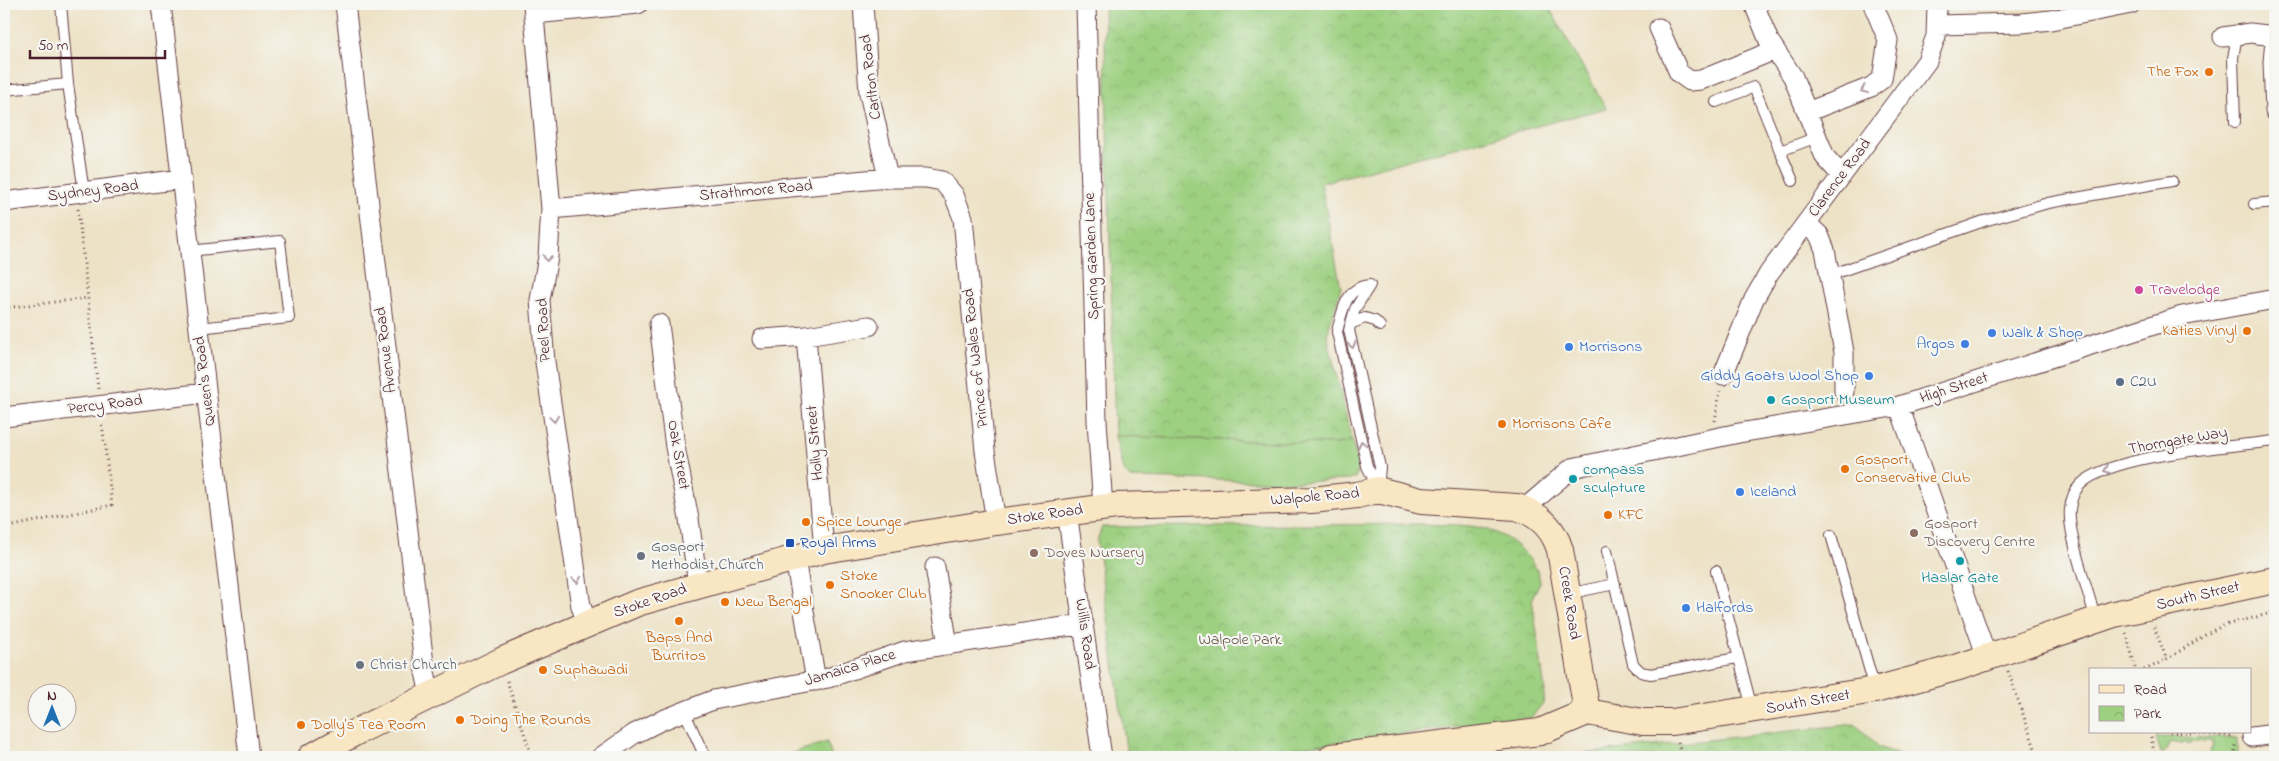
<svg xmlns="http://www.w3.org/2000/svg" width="2279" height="761" font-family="'Indie Flower',sans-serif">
<defs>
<pattern id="park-crowns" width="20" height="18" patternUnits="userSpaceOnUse" patternTransform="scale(1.25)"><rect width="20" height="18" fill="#9dd081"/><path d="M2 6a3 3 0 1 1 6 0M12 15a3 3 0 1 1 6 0" fill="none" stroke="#89b270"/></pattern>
</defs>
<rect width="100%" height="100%" fill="#f6f6f2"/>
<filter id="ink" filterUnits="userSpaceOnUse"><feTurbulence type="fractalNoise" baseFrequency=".02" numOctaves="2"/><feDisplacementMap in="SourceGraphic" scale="10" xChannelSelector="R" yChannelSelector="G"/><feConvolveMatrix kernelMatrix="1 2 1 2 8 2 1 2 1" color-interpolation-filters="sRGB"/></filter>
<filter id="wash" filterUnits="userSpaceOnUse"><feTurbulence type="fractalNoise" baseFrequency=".0096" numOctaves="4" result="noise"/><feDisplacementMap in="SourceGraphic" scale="20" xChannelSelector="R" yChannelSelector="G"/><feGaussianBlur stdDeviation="1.12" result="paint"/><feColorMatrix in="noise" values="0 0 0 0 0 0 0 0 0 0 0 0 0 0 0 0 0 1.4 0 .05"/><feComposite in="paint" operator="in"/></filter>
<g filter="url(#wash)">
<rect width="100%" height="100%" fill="#ede2c6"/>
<path fill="#9dd081" stroke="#747856" d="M1115 436 1336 444 1352 441 1359 468 1355 478 1350 480 1299 482 1130 478 1123 470Z
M2156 737 2238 738V757L2208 755 2214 743 2207 740 2205 743 2199 740 2197 743 2192 741 2190 744 2184 741 2182 744 2170 742 2164 753H2161Z
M827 742 832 757H780Z"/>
<path fill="url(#park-crowns)" stroke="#747856" d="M1104 4H1547L1606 108 1321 183 1341 288 1327 335 1352 441 1336 444 1115 436Z
M1419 524C1458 526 1491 520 1521 550 1531 560 1538 568 1540 582L1532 598 1545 691 1543 703 1532 717 1225 757H1130L1126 748 1097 541 1102 527Z
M1855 724 1879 747 1904 757H1553Z"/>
</g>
<g filter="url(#ink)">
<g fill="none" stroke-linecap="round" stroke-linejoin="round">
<defs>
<path id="lane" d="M61 4 68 84 84 192
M4 90 68 84
M1716 102 1754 87 1780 151 1817 137
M2235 122 2233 58 2237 35
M1780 151 1793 181
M2254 204 2275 202
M190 251 280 241 289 318 199 328
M1830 275 1984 221 2048 203 2172 181
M1370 285C1346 286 1342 312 1337 332L1367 466 1378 489
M1370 285 1355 309 1349 330 1380 467 1378 490
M1350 324 1365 318 1375 321 1380 326
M1831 535 1875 689
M1607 551 1633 664 1641 672 1651 674 1737 658
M1716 571 1752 708
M1567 594 1615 584
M2096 620C2089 594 2067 532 2070 509 2071 500 2074 491 2080 485 2111 454 2230 447 2275 441
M684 711 705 757"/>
<path id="street" d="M161 4 249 757
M345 4 425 672 430 695
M533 4 551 209 548 257 540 300 545 362 581 606 587 623
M863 4 869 93 888 178
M1086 4 1097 421 1103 507
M1754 4 1769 41 1793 77 1825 157 1841 175
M534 14 638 4
M1937 25 2022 23 2051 20 2131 4
M1659 28 1679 73 1690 81 1701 80 1775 50
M2223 37 2250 33 2275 36
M2275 41 2273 62 2275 111
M1807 112 1871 87 1882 79 1888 40 1873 4
M4 202 182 179
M551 209 888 178H926L942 181 954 195 963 218 985 451 996 522
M1806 223 1819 235 1825 250 1844 352V392
M659 324 675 447 689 519 698 585
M806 336 824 550
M762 339 806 336 869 326
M1723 375 1754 299 1769 273 1927 61 1936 36 1937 4
M1899 406 1987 657
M4 417 206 393
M1524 509 1572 468 1739 433 1899 406 2182 316 2275 299
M1067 512 1102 757
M795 559 816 681
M935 567 948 645
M2252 737 2275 734
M601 757 634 734 660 721 713 700 828 678 905 651 1084 624"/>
<path id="secondary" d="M311 757 356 732 501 661 637 603 824 550 996 522 1116 506 1312 500 1357 495 1378 490 1421 501 1517 507C1539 514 1554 529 1560 550L1587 712
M1332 757 1540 732 1587 712 1643 722H1672L1875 690 1959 667 2114 614 2275 580"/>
</defs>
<use href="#lane" stroke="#623c42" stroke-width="12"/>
<use href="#street" stroke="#623c42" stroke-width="21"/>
<use href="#secondary" stroke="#623c42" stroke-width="28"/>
<path stroke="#623c42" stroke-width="3" stroke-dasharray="1 4" stroke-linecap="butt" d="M78 209 98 389
M4 308 88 298
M1715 421 1720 391
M4 528 112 505 102 422
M2154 627 2167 660
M2126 633 2136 670
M2144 670C2172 659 2191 642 2216 629 2236 620 2256 619 2275 611
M2008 671 2038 757
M507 681 532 757
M2150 732 2155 757
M2170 732 2235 736
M1678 742 1682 757
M2235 757V746L2238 745"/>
<use href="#lane" stroke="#fff" stroke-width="10"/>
<use href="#street" stroke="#fff" stroke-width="19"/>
<use href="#secondary" stroke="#f9e7c3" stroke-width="26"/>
</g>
<defs><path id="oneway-chevron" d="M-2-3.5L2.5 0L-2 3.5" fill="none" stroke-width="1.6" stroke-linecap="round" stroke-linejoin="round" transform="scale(1.25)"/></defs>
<g stroke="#ae9aa0">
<use href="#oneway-chevron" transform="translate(1864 90) rotate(158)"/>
<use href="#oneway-chevron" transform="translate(547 258) rotate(97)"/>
<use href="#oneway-chevron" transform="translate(1352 345) rotate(77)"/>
<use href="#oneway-chevron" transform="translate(554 419) rotate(82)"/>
<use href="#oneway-chevron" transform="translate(1362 444) rotate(-103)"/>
<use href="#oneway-chevron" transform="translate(2107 470) rotate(161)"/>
<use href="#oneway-chevron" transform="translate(577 580) rotate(82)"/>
</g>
</g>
<g fill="#e8710a" stroke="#f6f6f2" stroke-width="2">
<circle cx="2209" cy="72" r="5"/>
<circle cx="2247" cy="331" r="5"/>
<circle cx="1502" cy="424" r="5"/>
<circle cx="1845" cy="469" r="5"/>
<circle cx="1608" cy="515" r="5"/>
<circle cx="806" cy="522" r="5"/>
<circle cx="830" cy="585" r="5"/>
<circle cx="725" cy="602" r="5"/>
<circle cx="679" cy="621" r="5"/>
<circle cx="543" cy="670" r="5"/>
<circle cx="460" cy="720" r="5"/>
<circle cx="301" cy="725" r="5"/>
</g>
<circle fill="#d1479c" stroke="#f6f6f2" stroke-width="2" cx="2139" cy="290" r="5"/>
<g fill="#3f7fe0" stroke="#f6f6f2" stroke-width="2">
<circle cx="1992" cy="333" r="5"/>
<circle cx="1965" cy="344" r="5"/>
<circle cx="1569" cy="347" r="5"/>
<circle cx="1869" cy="376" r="5"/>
<circle cx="1740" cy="492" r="5"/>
<circle cx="1686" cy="608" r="5"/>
</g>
<circle fill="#5c6f8a" stroke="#f6f6f2" stroke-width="2" cx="2120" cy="382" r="5"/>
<g fill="#0f9aa8" stroke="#f6f6f2" stroke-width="2">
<circle cx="1771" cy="400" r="5"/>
<circle cx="1573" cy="479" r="5"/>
<circle cx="1960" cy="561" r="5"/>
</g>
<g fill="#8d6e63" stroke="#f6f6f2" stroke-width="2">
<circle cx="1914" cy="533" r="5"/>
<circle cx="1034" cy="553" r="5"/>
</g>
<rect fill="#1a4fb4" stroke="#f6f6f2" stroke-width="2" x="785" y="538" width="10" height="10" rx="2.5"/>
<g fill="#6b7280" stroke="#f6f6f2" stroke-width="2">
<circle cx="641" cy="556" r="5"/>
<circle cx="360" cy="665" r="5"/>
</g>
<g text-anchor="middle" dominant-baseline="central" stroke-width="4.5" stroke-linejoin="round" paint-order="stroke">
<g font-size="16" fill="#c56008" stroke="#f6f6f2" text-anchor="start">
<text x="2199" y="72" text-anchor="end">The Fox</text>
<text x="2237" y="331" text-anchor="end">Katies Vinyl</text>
<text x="1512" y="424">Morrisons Cafe</text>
<text x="1855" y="460">Gosport<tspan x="1855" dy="18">Conservative Club</tspan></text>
<text x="1618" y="515">KFC</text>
<text x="816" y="522">Spice Lounge</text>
<text x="840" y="576">Stoke<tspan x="840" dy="18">Snooker Club</tspan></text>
<text x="735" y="602">New Bengal</text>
<text x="679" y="638" text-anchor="middle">Baps And<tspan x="679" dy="18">Burritos</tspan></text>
<text x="553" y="670">Suphawadi</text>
<text x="470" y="720">Doing The Rounds</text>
<text x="311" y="725">Dolly's Tea Room</text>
</g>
<g font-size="16" fill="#4a1f2b" stroke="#f6f6f2">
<text transform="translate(871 77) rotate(-97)">Carlton Road</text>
<text transform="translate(1840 178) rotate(-53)">Clarence Road</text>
<text transform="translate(93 191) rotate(-7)">Sydney Road</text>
<text transform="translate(756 191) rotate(-5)">Strathmore Road</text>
<text transform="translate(1092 256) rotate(-92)">Spring Garden Lane</text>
<text transform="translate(544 330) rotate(-93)">Peel Road</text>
<text transform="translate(386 350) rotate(-97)">Avenue Road</text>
<text transform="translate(976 358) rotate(-96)">Prince of Wales Road</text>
<text transform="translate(205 381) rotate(-97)">Queen's Road</text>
<text transform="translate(1954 388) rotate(-18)">High Street</text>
<text transform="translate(105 405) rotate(-7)">Percy Road</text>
<text transform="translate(2178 441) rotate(-10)">Thorngate Way</text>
<text transform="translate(815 443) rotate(-95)">Holly Street</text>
<text transform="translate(678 455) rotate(80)">Oak Street</text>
<text transform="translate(1315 497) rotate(-5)">Walpole Road</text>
<text transform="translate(1045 515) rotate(-8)">Stoke Road</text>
<text transform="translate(2198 596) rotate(-13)">South Street</text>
<text transform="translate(650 601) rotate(-19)">Stoke Road</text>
<text transform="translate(1569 603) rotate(81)">Creek Road</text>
<text transform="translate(1085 634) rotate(82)">Willis Road</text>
<text transform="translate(850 668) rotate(-17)">Jamaica Place</text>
<text transform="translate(1808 702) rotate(-10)">South Street</text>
</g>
<g font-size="16" fill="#b23c85" stroke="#f6f6f2" text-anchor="start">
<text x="2149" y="290">Travelodge</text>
</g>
<g font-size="16" fill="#366cbe" stroke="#f6f6f2" text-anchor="start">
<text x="2002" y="333">Walk &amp; Shop</text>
<text x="1955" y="344" text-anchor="end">Argos</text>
<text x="1579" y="347">Morrisons</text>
<text x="1859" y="376" text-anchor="end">Giddy Goats Wool Shop</text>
<text x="1750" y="492">Iceland</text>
<text x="1696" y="608">Halfords</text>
</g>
<g font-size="16" fill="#4e5e75" stroke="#f6f6f2" text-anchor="start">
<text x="2130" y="382">C2U</text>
</g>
<g font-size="16" fill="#0d838f" stroke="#f6f6f2" text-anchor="start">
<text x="1781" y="400">Gosport Museum</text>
<text x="1583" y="470">compass<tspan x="1583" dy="18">sculpture</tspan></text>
<text x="1960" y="578" text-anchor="middle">Haslar Gate</text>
</g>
<g font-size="16" fill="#785e54" stroke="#f6f6f2" text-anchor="start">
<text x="1924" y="524">Gosport<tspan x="1924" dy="18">Discovery Centre</tspan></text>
<text x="1044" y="553">Doves Nursery</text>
</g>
<g font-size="16" fill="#164399" stroke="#f6f6f2" text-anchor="start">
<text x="800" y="543">Royal Arms</text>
</g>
<g font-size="16" fill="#5b616d" stroke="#f6f6f2" text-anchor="start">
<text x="651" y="547">Gosport<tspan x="651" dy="18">Methodist Church</tspan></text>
<text x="370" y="665">Christ Church</text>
</g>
<g font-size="16" fill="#635445" stroke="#f6f6f2">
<text x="1240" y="640">Walpole Park</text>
</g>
</g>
<rect width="2279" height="761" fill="none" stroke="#f6f6f2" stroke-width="20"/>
<rect x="2089" y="668" width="162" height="65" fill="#f6f6f2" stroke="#b1a0a2"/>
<rect x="2099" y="685" width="25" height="8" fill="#f9e7c3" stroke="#b1a0a2"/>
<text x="2134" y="694" font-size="15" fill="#4a1f2b">Road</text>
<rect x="2099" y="706" width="25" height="15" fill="url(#park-crowns)" stroke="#b1a0a2"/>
<text x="2134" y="718" font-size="15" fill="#4a1f2b">Park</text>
<g transform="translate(52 708)"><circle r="24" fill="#f6f6f2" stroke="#b1a0a2"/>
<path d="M0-4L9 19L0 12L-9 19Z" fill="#1f6fb2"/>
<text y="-8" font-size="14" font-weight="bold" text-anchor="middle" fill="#4a1f2b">N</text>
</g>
<path d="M30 50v8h135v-8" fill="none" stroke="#4a1f2b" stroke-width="2.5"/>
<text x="38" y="50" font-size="15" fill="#4a1f2b" stroke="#f6f6f2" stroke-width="4" paint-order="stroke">50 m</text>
</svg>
